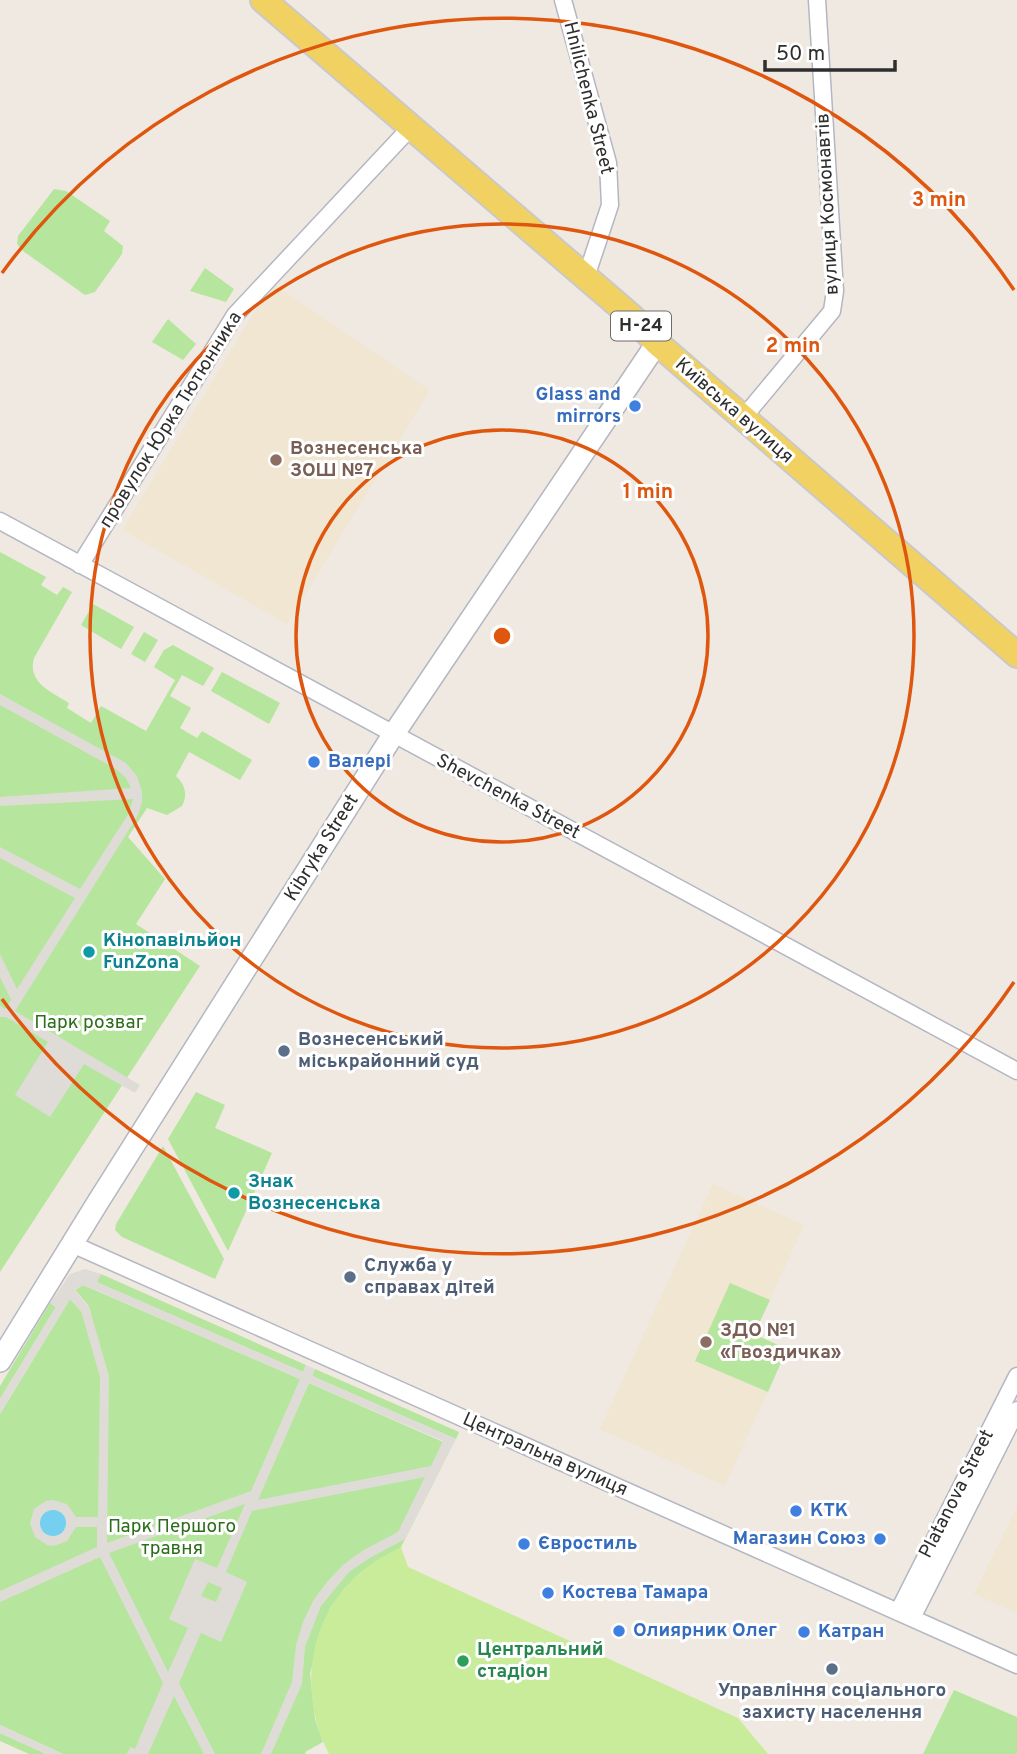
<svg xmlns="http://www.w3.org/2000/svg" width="1017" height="1754" font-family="Overpass,sans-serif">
<rect width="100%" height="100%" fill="#efe9e1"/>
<path fill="#f0e6d1" d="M272 283 430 390 287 624 122 530Z
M713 1184 804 1225 754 1334 787 1349 725 1486 600 1429Z
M1017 1507V1613L974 1594Z"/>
<path fill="#b6e59e" d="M54 189 66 191 110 221 104 231 123 246 122 254 95 292 85 295 23 251 17 244 18 236Z
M205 268 234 289 226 302 190 291Z
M168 319 196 344 183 360 152 342Z
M0 552 46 577 41 585 57 595 63 587 72 592 34 658C27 683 52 692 69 703L67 708 91 723 101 706 146 731 175 680 154 667 164 650 173 645 214 668 203 686 182 675 170 696 191 708 180 728 197 738 202 731 252 760 240 780 189 752 176 776C185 785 188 794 182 806L167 815 147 808 128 837 165 879 136 924 200 966 0 1272Z
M93 604 134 627 121 649 81 625Z
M144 632 158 640 145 662 131 654Z
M222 672 280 703 269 724 211 691Z
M196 1092 225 1105 215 1128 272 1153 228 1251 168 1139Z
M163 1146 224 1259 215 1279 122 1237 115 1230 116 1224Z
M101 1274 306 1365 303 1372 96 1282Z
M730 1283 770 1300 754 1334 787 1349 768 1392 695 1361Z
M83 1285 300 1379 299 1404 309 1383 443 1442 442 1466 401 1547 360 1573 344 1589 330 1608 310 1673 315 1719 323 1742 305 1752 306 1754H63L0 1725V1414L70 1299 81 1311 91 1313 88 1305 75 1290Z
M50 1303 56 1307 0 1399V1386Z
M315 1369 459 1432 456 1439 312 1376Z
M954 1690 1017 1717V1754H923Z
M0 1733 46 1754H29L0 1741Z"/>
<path fill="#c9ec9a" d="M401 1547 408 1567 738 1718 768 1754H329C298 1694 307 1618 360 1573 372 1562 387 1554 401 1547Z"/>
<path fill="#dfdcd8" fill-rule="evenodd" d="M0 694 126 763 137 776 142 792V802L137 817 15 1011 140 1085 135 1093 84 1064 50 1117 15 1095 48 1042 6 1017H0V1006L5 1009 11 1000 0 977V954L17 989 75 898 0 858V847L80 889 129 813 133 799 0 806V797L131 788 126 778 116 769 0 705Z
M85 1269 101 1274 97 1282 303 1372 306 1365 315 1369 312 1376 456 1439 405 1539 368 1559 349 1572 321 1606 305 1647 302 1684 271 1754H261L292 1682 296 1645 303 1622 313 1601 327 1582 343 1565 362 1551 398 1532 425 1477 252 1511 226 1572 247 1582 221 1642 201 1633 179 1683 215 1754H204L174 1696 148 1754H127L130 1747 135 1749 163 1683 100 1557 0 1602V1591L97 1547V1527H76L67 1541 54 1546 47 1545 35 1537 30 1523 34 1509 46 1501 53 1500 67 1504 76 1517H98L100 1377 81 1311 70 1299 0 1414V1399L56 1307 50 1303 70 1274ZM81 1286H86L300 1379 251 1491 107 1543 109 1376 89 1307 75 1291ZM309 1383 443 1441 431 1466 258 1500ZM245 1504 217 1568 195 1559 169 1619 188 1628 168 1672 109 1553ZM54 1510 62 1513 66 1521 58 1535 54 1536 50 1535ZM208 1582 222 1588 216 1602 201 1596Z
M0 1725 63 1754H46L0 1733Z"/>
<path fill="#75cff0" d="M40 1523a13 13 0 1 1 26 0a13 13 0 1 1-26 0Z"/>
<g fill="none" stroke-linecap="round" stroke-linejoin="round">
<defs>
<path id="street" d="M563 0 608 163 610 205 586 277
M743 418 832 311 835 291 817 0
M0 521 1017 1071
M80 565 235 315 411 127
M72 1244 1017 1665
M898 1612 1017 1376
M912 1618 1017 1410"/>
<path id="secondary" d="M0 1361 98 1202 393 735 657 343"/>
<path id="primary" d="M263 0 631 316 657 343 1017 655"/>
</defs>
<use href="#street" stroke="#b4b7c1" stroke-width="19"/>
<use href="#secondary" stroke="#b4b7c1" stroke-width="24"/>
<use href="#primary" stroke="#c9c9c9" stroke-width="28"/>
<use href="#street" stroke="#fff" stroke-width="16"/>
<use href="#secondary" stroke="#fff" stroke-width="21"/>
<use href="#primary" stroke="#f2d163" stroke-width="24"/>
</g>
<g fill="none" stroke="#df570e" stroke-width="3.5">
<circle cx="502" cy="636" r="206"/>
<circle cx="502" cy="636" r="412"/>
<path d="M1014 982A618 618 0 0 1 2 999M2 273A618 618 0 0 1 1014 290"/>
</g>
<g fill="#3f7fe0" stroke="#fff" stroke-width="2.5">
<circle cx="635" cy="406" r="7"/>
<circle cx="314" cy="762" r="7"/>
<circle cx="796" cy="1511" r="7"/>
<circle cx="880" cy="1539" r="7"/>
<circle cx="524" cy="1544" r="7"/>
<circle cx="548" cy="1593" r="7"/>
<circle cx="619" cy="1631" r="7"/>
<circle cx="804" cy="1632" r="7"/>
</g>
<g fill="#8d6e63" stroke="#fff" stroke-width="2.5">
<circle cx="276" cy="460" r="7"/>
<circle cx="706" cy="1342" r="7"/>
</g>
<g fill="#0f9aa8" stroke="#fff" stroke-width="2.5">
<circle cx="89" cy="952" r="7"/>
<circle cx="234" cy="1193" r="7"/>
</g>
<g fill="#5c6f8a" stroke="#fff" stroke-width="2.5">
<circle cx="284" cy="1051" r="7"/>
<circle cx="350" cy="1277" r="7"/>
<circle cx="832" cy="1669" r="7"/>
</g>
<circle fill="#2e9e5b" stroke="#fff" stroke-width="2.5" cx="463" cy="1661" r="7"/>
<g text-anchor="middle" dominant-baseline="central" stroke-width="6" stroke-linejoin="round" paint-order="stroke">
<rect fill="#fff" stroke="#6d6d6d" stroke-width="2" x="611" y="311.5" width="60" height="29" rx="5"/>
<g font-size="18" font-weight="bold" fill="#2e2e2e">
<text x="641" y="326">Н-24</text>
</g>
<g font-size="19" fill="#2e2e2e" stroke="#fff">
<text transform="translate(588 98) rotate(76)">Hnilichenka Street</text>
<text transform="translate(828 204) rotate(-93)">вулиця Космонавтів</text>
<text transform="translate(734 411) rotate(41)">Київська вулиця</text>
<text transform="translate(171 420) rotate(-58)">провулок Юрка Тютюнника</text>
<text transform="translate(508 797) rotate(28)">Shevchenka Street</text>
<text transform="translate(322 848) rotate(-58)">Kibryka Street</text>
<text transform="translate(545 1455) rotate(24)">Центральна вулиця</text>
<text transform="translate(957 1494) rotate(-63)">Platanova Street</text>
</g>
<g font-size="19" font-weight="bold" fill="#366cbe" stroke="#fff" text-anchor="start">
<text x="621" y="395" text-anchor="end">Glass and<tspan x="621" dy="22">mirrors</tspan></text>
<text x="328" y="762">Валері</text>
<text x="810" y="1511">КТК</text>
<text x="866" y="1539" text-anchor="end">Магазин Союз</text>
<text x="538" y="1544">Євростиль</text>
<text x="562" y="1593">Костева Тамара</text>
<text x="633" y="1631">Олиярник Олег</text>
<text x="818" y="1632">Катран</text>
</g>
<g font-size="19" font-weight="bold" fill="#785e54" stroke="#fff" text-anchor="start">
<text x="290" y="449">Вознесенська<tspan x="290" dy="22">ЗОШ №7</tspan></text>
<text x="720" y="1331">ЗДО №1<tspan x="720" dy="22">«Гвоздичка»</tspan></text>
</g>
<g font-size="19" font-weight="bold" fill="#0d838f" stroke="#fff" text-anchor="start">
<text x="103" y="941">Кінопавільйон<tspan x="103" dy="22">FunZona</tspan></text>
<text x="248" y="1182">Знак<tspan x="248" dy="22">Вознесенська</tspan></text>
</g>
<g font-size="19" fill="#2c6e1b" stroke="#fff">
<text x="89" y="1023">Парк розваг</text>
<text x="172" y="1527">Парк Першого<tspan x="172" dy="22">травня</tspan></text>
</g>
<g font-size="19" font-weight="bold" fill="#4e5e75" stroke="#fff" text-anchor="start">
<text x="298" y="1040">Вознесенський<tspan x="298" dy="22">міськрайонний суд</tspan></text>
<text x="364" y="1266">Служба у<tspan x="364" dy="22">справах дітей</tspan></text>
<text x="832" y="1691" text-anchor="middle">Управління соціального<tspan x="832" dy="22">захисту населення</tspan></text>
</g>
<g font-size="19" font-weight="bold" fill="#27864d" stroke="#fff" text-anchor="start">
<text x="477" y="1650">Центральний<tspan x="477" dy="22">стадіон</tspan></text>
</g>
</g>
<circle cx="502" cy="636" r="10" fill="#df570e" stroke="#fff" stroke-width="3.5"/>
<g font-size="21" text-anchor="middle" font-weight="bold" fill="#df570e" stroke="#fff" stroke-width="6" stroke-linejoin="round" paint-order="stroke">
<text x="939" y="206">3 min</text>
<text x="793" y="352">2 min</text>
<text x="648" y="498">1 min</text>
</g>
<path d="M765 60v10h130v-10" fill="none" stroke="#2e2e2e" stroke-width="3.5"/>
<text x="776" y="60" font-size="21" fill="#2e2e2e" stroke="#ffffff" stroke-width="5" paint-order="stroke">50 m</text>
</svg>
